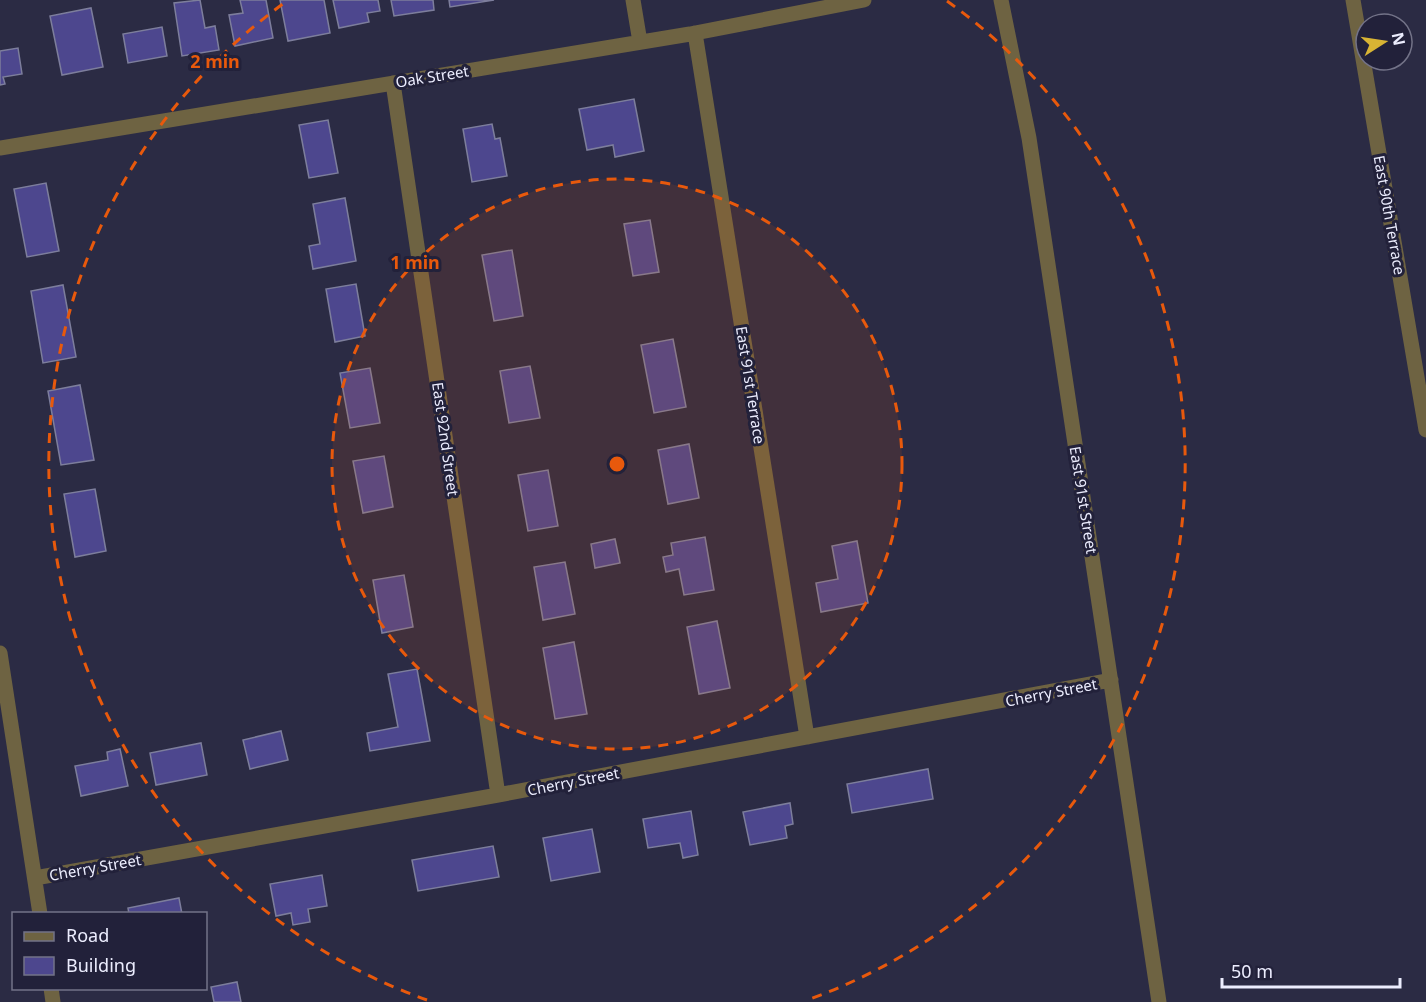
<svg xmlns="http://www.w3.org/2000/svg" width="1426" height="1002" font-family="'Noto Sans',sans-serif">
<rect width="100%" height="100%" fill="#2b2b44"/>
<path fill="#4d478e" stroke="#7d7e9c" stroke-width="1.5" d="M200 0 205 28 215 26 219 50 182 56 174 3Z
M240 0H266L273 38 235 46 229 15 243 13Z
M280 0H324L330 33 288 41Z
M333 0H378L380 11 367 13 369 22 339 28Z
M391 0H433L434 10 394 16Z
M449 0H494L450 7Z
M91 8 103 67 62 75 50 16Z
M162 27 167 56 128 63 123 34Z
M18 48 22 74 3 77 5 84 0 85V51Z
M634 99 644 151 615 157 613 145 587 150 579 109Z
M328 120 338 173 309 178 299 125Z
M492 124 495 139 500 138 507 176 472 182 463 129Z
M46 183 59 251 27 257 14 189Z
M345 198 356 261 313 269 309 246 320 244 313 204Z
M650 220 659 272 633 276 624 224Z
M512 250 523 316 494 321 482 255Z
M356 284 365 336 335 342 326 289Z
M63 285 76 357 43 363 31 291Z
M673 339 686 407 654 413 641 345Z
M530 366 540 418 509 423 500 371Z
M370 368 380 423 350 428 340 373Z
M80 385 94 460 61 465 48 391Z
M689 444 699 498 668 504 658 450Z
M384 456 393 507 363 513 353 461Z
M548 470 558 526 528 531 518 475Z
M95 489 106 551 75 557 64 494Z
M705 537 714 590 684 595 679 569 666 572 663 557 673 555 671 543Z
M615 539 620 563 595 568 591 544Z
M857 541 868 603 821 612 816 583 838 579 832 546Z
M565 562 575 614 543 620 534 567Z
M404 575 413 627 382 633 373 580Z
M717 621 730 688 699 694 687 627Z
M574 642 587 714 555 719 543 648Z
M417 669 430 741 370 751 367 733 398 727 388 674Z
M281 731 288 760 250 769 243 740Z
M201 743 207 775 156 785 150 753Z
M120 749 128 786 81 796 75 766 108 760 107 752Z
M928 769 933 799 852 813 847 784Z
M790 803 793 824 785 826 787 838 750 845 743 812Z
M691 811 698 855 683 858 680 843 648 848 643 819Z
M592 829 600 872 551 881 543 838Z
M493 846 499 877 418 891 412 860Z
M322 875 327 906 308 909 310 922 293 925 291 913 276 916 270 884Z
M179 898 182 914H129L128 908Z
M237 982 241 1002H214L211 987Z"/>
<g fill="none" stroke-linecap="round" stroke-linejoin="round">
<path stroke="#6e6342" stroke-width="15" d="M633 0 640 42
M1001 0 1029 138 1159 1002
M1353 0 1426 430
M695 33 807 737
M393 83 498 795
M0 148 690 34 864 0
M0 653 40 914
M35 878 498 795 1111 680
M51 988 53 1002"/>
</g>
<circle cx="617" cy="464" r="285" fill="#e8590c" fill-opacity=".12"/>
<g fill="none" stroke="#e8590c" stroke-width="3" stroke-dasharray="10 8">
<circle cx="617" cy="464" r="285"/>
<path d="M427 1000A569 569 0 0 1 287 1M947 1A569 569 0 0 1 807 1000"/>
</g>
<g text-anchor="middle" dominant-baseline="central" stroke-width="6" stroke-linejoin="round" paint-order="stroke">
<g font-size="15" fill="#ecedfe" stroke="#22213a">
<text transform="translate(432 76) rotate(-9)">Oak Street</text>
<text transform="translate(1390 215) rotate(80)">East 90th Terrace</text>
<text transform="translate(751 385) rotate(81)">East 91st Terrace</text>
<text transform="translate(446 439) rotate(82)">East 92nd Street</text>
<text transform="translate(1084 500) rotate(81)">East 91st Street</text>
<text transform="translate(1051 692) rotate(-11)">Cherry Street</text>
<text transform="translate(573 781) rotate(-11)">Cherry Street</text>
<text transform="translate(95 867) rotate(-10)">Cherry Street</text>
</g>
</g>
<circle cx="617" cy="464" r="9" fill="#e8590c" stroke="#22213a" stroke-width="3"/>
<g font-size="18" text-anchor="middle" font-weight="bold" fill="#e8590c" stroke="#22213a" stroke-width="6" stroke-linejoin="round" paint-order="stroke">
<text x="215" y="68">2 min</text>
<text x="415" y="269">1 min</text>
</g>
<rect x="12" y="912" width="195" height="78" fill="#22213a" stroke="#737388" stroke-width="1.5"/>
<rect x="24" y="932" width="30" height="9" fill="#6e6342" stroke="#737388" stroke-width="1.5"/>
<text x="66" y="942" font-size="18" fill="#ecedfe">Road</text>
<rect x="24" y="957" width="30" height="18" fill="#4d478e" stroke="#737388" stroke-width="1.5"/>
<text x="66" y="972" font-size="18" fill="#ecedfe">Building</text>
<g transform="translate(1384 42) rotate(78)"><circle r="28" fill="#22213a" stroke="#737388" stroke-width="1.5"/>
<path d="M0-4.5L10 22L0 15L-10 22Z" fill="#d8b434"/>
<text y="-9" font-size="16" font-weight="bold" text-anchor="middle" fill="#ecedfe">N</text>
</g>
<path d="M1222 978v9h178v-9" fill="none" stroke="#ecedfe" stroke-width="3"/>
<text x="1231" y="978" font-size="18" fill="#ecedfe" stroke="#22213a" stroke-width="4.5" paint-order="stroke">50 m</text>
</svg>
